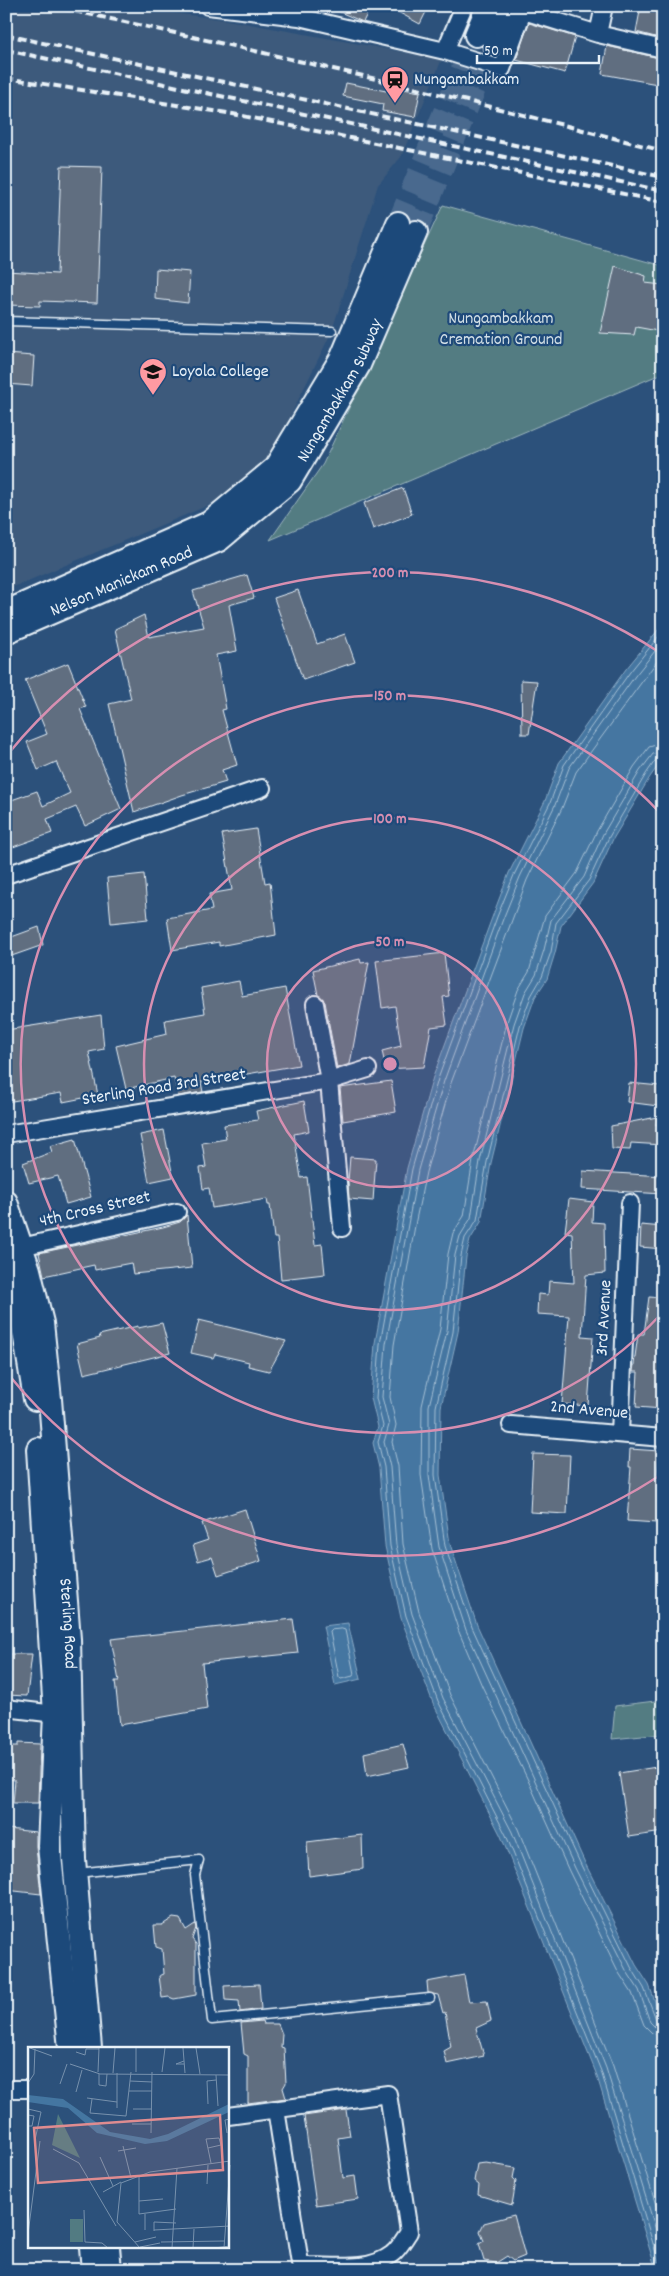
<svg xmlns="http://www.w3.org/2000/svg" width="669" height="2276" font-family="Dekko,sans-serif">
<rect width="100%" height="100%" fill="#2c517b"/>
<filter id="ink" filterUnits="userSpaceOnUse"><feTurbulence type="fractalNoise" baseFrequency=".02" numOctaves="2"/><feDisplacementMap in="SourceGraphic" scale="10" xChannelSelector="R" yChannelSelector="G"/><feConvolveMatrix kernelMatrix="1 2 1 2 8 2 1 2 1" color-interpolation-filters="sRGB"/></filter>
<g filter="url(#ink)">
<path fill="#3c5a7c" d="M6 6H121L227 20 442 59 401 157 378 185 332 331 268 462 214 503 6 590Z"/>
<path fill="#527b82" stroke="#9db6bd" d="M443 205 663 266V373L270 540 323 464Z
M663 1700V1734L612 1739 615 1706Z"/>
<path fill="#4476a1" stroke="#86a7c4" d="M663 624V759L650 777 613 839 593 883 561 926 555 953 547 979 535 997 524 1028 491 1163 481 1222 470 1240 466 1257 458 1332 441 1407 440 1475 450 1544 477 1625 585 1863 636 1965 649 1985 663 2023V2270H656L596 2073 501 1836 433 1703 401 1618 385 1546 379 1468 373 1443 378 1427 371 1398 375 1343 407 1168 433 1077 493 915 509 873 545 801 559 763 626 669Z
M348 1623 361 1679 335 1685 323 1626Z"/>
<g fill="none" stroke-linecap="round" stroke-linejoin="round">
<path stroke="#a6c0d5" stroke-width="1" d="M663 641 635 676 569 768 555 805 520 877 503 919 444 1081 418 1170 386 1344 382 1397 389 1425 384 1442 390 1467 396 1545 412 1614 443 1698 512 1832 606 2068 663 2253
M663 653 576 772 562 808 527 880 451 1083 426 1172 416 1220 394 1345 390 1397 396 1425 392 1442 398 1466 403 1544 419 1612 450 1695 518 1829 613 2066 663 2228
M663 743 649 747 634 767 597 831 577 873 545 916 529 972 518 990 507 1022 473 1160 464 1216 453 1233 448 1254 440 1329 422 1406 421 1475 432 1549 459 1632 482 1686 527 1778 569 1871 619 1973 632 1993 644 2025 652 2033 663 2036
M663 751 653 754 640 771 603 834 584 877 551 920 544 950 536 975 525 993 514 1024 480 1161 471 1218 460 1236 455 1255 447 1331 429 1406V1475L439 1547 466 1630 575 1868 626 1970 639 1990 650 2022 655 2027 663 2028
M663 757 657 758 646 774 609 837 589 880 556 923 551 952 542 977 531 996 520 1026 487 1162 477 1220 465 1238 461 1256 453 1332 436 1407 435 1475 445 1546 472 1627 581 1865 631 1967 644 1988 656 2019 663 2022
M342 1629 345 1630 354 1674 353 1676 341 1679 339 1677 330 1632 332 1630Z
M661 2270 601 2071 506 1835 438 1701 406 1616 390 1546 384 1467 378 1442 383 1426 376 1398 380 1344 412 1169 438 1079 497 917 514 875 550 803 564 765 630 672 663 631"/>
</g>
<path fill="#606e80" stroke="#e8f1f8" d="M326 6H371L363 22Z
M387 6H429L420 24Z
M641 6H663V39L636 32Z
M529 23 575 37 565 73 516 60Z
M607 46 663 59V85L602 74Z
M346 83 386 91 387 86 420 92 415 117 382 111 383 104 343 96Z
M61 166 102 167 97 303 40 301V306L6 305V271L57 274Z
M615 266 646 276 645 283 663 285V332L636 327 634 335 600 333Z
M156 269 190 272 188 303 155 299Z
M6 354 34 356 32 386 6 384Z
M403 488 412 514 373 529 364 503Z
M247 575 254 598 229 605 237 651 216 655 226 709 222 710 237 765 222 770 226 782 182 795 134 812 109 704 131 699 115 629 144 615 149 637 204 627 193 591Z
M298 590 317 644 345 634 355 662 303 680 274 598Z
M68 663 86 707 80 709 121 809 85 826 76 807 47 819 52 833 13 847 6 829V802L37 791 43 806 70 793 56 762 38 770 27 742 47 734 25 680Z
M521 680 537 681 529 734H522Z
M256 829 265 883 270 882 276 935 219 946V942L172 950 167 918 212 910 209 894 232 890 222 834Z
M144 874 148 919 111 923 107 878Z
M39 927 43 945 6 958V939Z
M444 953 449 996 443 997 447 1025 431 1027 424 1067 386 1069 382 1051 401 1046 395 1006 382 1008 376 961Z
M360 959 361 963 369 962 350 1064 337 1068 325 1002 318 995 313 970Z
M239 981 242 996 285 988 299 1065 201 1082 203 1092 178 1096 174 1078 126 1089 116 1046 167 1034 165 1020 205 1013 201 988Z
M101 1015 104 1049 89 1052 98 1095 63 1102 61 1093 6 1102V1030Z
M391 1081 396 1112 343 1121 340 1088Z
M629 1083 660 1086 658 1106 627 1102Z
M304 1101 309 1131 294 1134 301 1178 307 1177 315 1245 322 1244 325 1274 281 1279 277 1238H274L270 1205H268L267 1199 212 1208 209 1188 203 1189 200 1168 206 1167 202 1143 226 1139 224 1125 258 1120 256 1111Z
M657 1117 656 1125 663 1123V1145L631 1143 630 1150 612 1149 611 1126Z
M164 1130 173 1177 149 1182 140 1135Z
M75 1139 91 1197 66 1204 58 1176 29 1183 23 1163 52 1152 50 1146Z
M350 1157 376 1159 373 1201 349 1199 348 1181Z
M583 1171 663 1176V1194L582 1189Z
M569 1199 593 1202 592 1222 604 1223 605 1273 586 1275 582 1336 593 1337 588 1406 562 1404 569 1316 537 1314 538 1294 548 1295 549 1281 574 1283 572 1233 565 1232Z
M187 1215 192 1268 133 1274 131 1263 95 1270 94 1265 44 1276 39 1253 163 1227 180 1222Z
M641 1225 663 1227V1249L640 1247Z
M649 1297 663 1298V1409L636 1407 638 1372H633L638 1334H644Z
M199 1320 286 1341 269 1371 248 1366 249 1362 215 1354 213 1358 191 1353Z
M162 1323 170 1353 84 1374 77 1344 100 1338 99 1335 138 1326V1328Z
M630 1449 659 1451 657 1475H661L657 1523 627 1521 631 1467H629Z
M533 1454 570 1455 567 1514 530 1512Z
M245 1509 261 1561 218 1575 212 1557 198 1561 193 1545 208 1540 202 1523Z
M293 1619 298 1653 202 1663 207 1709 120 1725 115 1681H119L111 1639Z
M6 1654H32L27 1696 6 1695Z
M18 1743 40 1744 38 1803H13L15 1780 6 1779V1746H18Z
M403 1744 409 1767 367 1776 364 1753Z
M663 1766V1832L629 1837 619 1773Z
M8 1829 36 1832V1847L41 1894 6 1890Z
M362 1835 363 1869 309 1876 307 1842Z
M173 1918 180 1919 186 1930 195 1924 196 1928 192 1939 196 1944V1995L174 1999 169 1997 162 1998 159 1976 164 1974 162 1949 156 1947 154 1925H162Z
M464 1975 469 2002 487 2001 491 2021 476 2028 484 2056 447 2064 444 2051 451 2047 445 2012 443 2013 438 1995 428 1993 427 1982Z
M259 1984 261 2009 240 2012 239 2001 225 2000 224 1986Z
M262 2021 263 2024H278L282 2034 281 2047 284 2048 286 2083 283 2088 286 2098 248 2103V2056L244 2054 241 2023Z
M346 2110 350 2136 338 2138 343 2178 355 2176 358 2199 316 2205 304 2116Z
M486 2163 515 2168 513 2178 516 2181 512 2205 478 2195 479 2185 474 2181 477 2164Z
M514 2215 525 2256 513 2261 507 2256 496 2263 484 2261 479 2244 484 2241 480 2231 484 2223Z"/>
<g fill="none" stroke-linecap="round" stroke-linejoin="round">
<path stroke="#48698e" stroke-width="22" stroke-dasharray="22 11" stroke-linecap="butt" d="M398 223 476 35
M416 232 494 43"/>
<defs>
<path id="lane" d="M6 321 332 331
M77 1873 199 1860 195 1875 212 2020 430 1998"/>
<path id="street" d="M208 6 299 17 445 51 502 69 525 6
M524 11 598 34 663 49
M598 34 604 6
M445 51 464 6
M6 875 262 788
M315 1004 329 1081 342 1228
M6 1134 329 1081 368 1069
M21 1247 177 1212
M511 1425 663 1438
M620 1434 630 1203
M6 1708 55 1714
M6 2089H29
M228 2116 388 2094 409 2232C404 2239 399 2249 392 2254 369 2272 335 2266 308 2266L300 2263 276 2109"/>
<g id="secondary">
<path d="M476 35 488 6"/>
<path d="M494 43 509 6"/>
<path d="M6 612 209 523 275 468 342 357 398 223"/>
<path id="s1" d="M6 632 219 540 290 481 359 365 416 232"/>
<path id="s2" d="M6 1202 29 1270 42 1323 50 1399 69 1639 74 1859 90 2048"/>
<path d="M6 1259 21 1314 35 1399"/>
<path d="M38 1449 55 1714 49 1846 70 2048"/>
<path d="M91 2247 93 2270"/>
<path d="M108 2247 110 2270"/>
</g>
</defs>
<use href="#lane" stroke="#e8f1f8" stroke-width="11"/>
<use href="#street" stroke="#e8f1f8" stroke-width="20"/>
<use href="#secondary" stroke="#e8f1f8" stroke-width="26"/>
<use href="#lane" stroke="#1f4a7a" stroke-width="8"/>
<use href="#street" stroke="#1f4a7a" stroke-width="16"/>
<use href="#secondary" stroke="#1f4a7a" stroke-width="22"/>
<path stroke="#e8f1f8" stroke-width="4" stroke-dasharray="8 4" stroke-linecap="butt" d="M51 6C256 50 460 97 663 151
M6 35 663 177
M6 50 663 191
M6 78 233 114 663 202"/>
</g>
</g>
<circle cx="390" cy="1064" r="123" fill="#d78fb1" fill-opacity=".12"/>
<g fill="none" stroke="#d78fb1" stroke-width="2.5">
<circle cx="390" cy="1064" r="123"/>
<circle cx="390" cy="1064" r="246"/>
<path d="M662 1313A369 369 0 1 1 662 815"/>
<path d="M662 1474A492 492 0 0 1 8 1374M8 754A492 492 0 0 1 662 654"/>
</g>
<defs>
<symbol id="station-pin" viewBox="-11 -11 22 30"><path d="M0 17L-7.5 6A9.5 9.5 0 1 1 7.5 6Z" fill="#ff9aa2" stroke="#1f4a7a"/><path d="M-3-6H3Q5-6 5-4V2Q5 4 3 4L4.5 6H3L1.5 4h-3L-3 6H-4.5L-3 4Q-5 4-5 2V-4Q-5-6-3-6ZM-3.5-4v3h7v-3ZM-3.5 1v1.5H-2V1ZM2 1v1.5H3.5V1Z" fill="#111"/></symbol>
<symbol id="university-pin" viewBox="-11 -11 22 30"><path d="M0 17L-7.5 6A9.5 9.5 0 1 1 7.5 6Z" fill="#ff9aa2" stroke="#1f4a7a"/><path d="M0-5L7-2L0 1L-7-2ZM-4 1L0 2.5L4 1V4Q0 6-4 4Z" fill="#111"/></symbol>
</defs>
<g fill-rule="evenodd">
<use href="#station-pin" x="379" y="64" width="32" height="43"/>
<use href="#university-pin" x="137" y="356" width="32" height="43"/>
</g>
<g text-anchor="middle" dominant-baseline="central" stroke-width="4.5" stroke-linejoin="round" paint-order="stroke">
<g font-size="18" fill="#e8f1f8" stroke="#1f4a7a" text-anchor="start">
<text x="414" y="80">Nungambakkam</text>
<text x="172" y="372">Loyola College</text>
</g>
<g font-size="18" fill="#d2dfe6" stroke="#1f4a7a">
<text x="501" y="319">Nungambakkam<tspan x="501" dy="21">Cremation Ground</tspan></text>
</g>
<g font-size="18" fill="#e8f1f8" stroke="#1f4a7a">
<text stroke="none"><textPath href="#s1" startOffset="428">Nungambakkam Subway</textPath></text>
<text stroke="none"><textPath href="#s1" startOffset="126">Nelson Manickam Road</textPath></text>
<text transform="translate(164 1088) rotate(-9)">Sterling Road 3rd Street</text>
<text transform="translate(95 1210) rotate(-13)">4th Cross Street</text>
<text transform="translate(605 1318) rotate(-87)">3rd Avenue</text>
<text transform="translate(589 1411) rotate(5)">2nd Avenue</text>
<text stroke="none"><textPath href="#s2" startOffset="428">Sterling Road</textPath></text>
</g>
</g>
<g transform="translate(28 2047)">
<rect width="201" height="201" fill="#2c517b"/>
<path d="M30 67 52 111 24 98ZM42 172H55V195H42Z" fill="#527b82"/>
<path d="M0 48 35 52 82 85 122 92 140 87 201 57V65L139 94 117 97 69 86 40 61 0 55Z" fill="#4476a1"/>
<path fill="none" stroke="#7791ad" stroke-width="1" d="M2 1 24 9M155 1 157 26M168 1 172 27M48 5 57 8 58 2H71M156 14 148 17H156M42 17 72 27 202 28M70 25 71 1M108 25V1M134 25 137 1M85 26 87 1M71 27V38L78 39 79 27M188 28 190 59M102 34 124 35M0 36 6 27 7 2M32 37 39 17M101 44H124M48 45 54 23M59 51 89 55M64 52 62 66 98 69 103 25M180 57 179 34 188 33M89 61V26M0 62 13 65 7 93M105 62H124M0 68 6 69 4 79H0M104 77H123M123 86 124 25M199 86 197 73 202 72M95 99 103 131M180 101 193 98 191 91 178 92 183 116M25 102 51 116 88 179M90 104 108 101M72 110 85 139M111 129V167L148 162M179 137 180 118M75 145 93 135M111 154 135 152M56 163 57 195 74 196 80 201M117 183V167M126 183 202 179M126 184V175L148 176M0 187 12 94M107 195 128 190M133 195 196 194M112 200 132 196M112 201 89 175 93 136 122 125 202 114M144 201 149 121M165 201 166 182M186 201 202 199M196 201 202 118"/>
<path fill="#df8c90" fill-opacity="0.15" stroke="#df8c90" stroke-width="2.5" d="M192 68 195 123 10 136 6 81Z"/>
<rect width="201" height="201" fill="none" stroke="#e8f1f8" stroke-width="2.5"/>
</g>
<circle cx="390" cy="1064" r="8" fill="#d78fb1" stroke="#1f4a7a" stroke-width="2.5"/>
<g font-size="15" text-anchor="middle" font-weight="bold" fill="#d78fb1" stroke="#1f4a7a" stroke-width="4.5" stroke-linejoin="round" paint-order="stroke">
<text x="390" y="577">200 m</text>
<text x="390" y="700">150 m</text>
<text x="390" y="823">100 m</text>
<text x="390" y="946">50 m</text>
</g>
<rect width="669" height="2276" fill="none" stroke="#1f4a7a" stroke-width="25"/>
<rect x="12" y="12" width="644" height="2251" fill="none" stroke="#e8f1f8" stroke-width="2" filter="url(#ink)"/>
<path d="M477 55v8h122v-8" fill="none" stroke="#e8f1f8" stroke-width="2.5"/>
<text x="484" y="55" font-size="15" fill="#e8f1f8" stroke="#1f4a7a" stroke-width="4" paint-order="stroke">50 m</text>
</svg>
